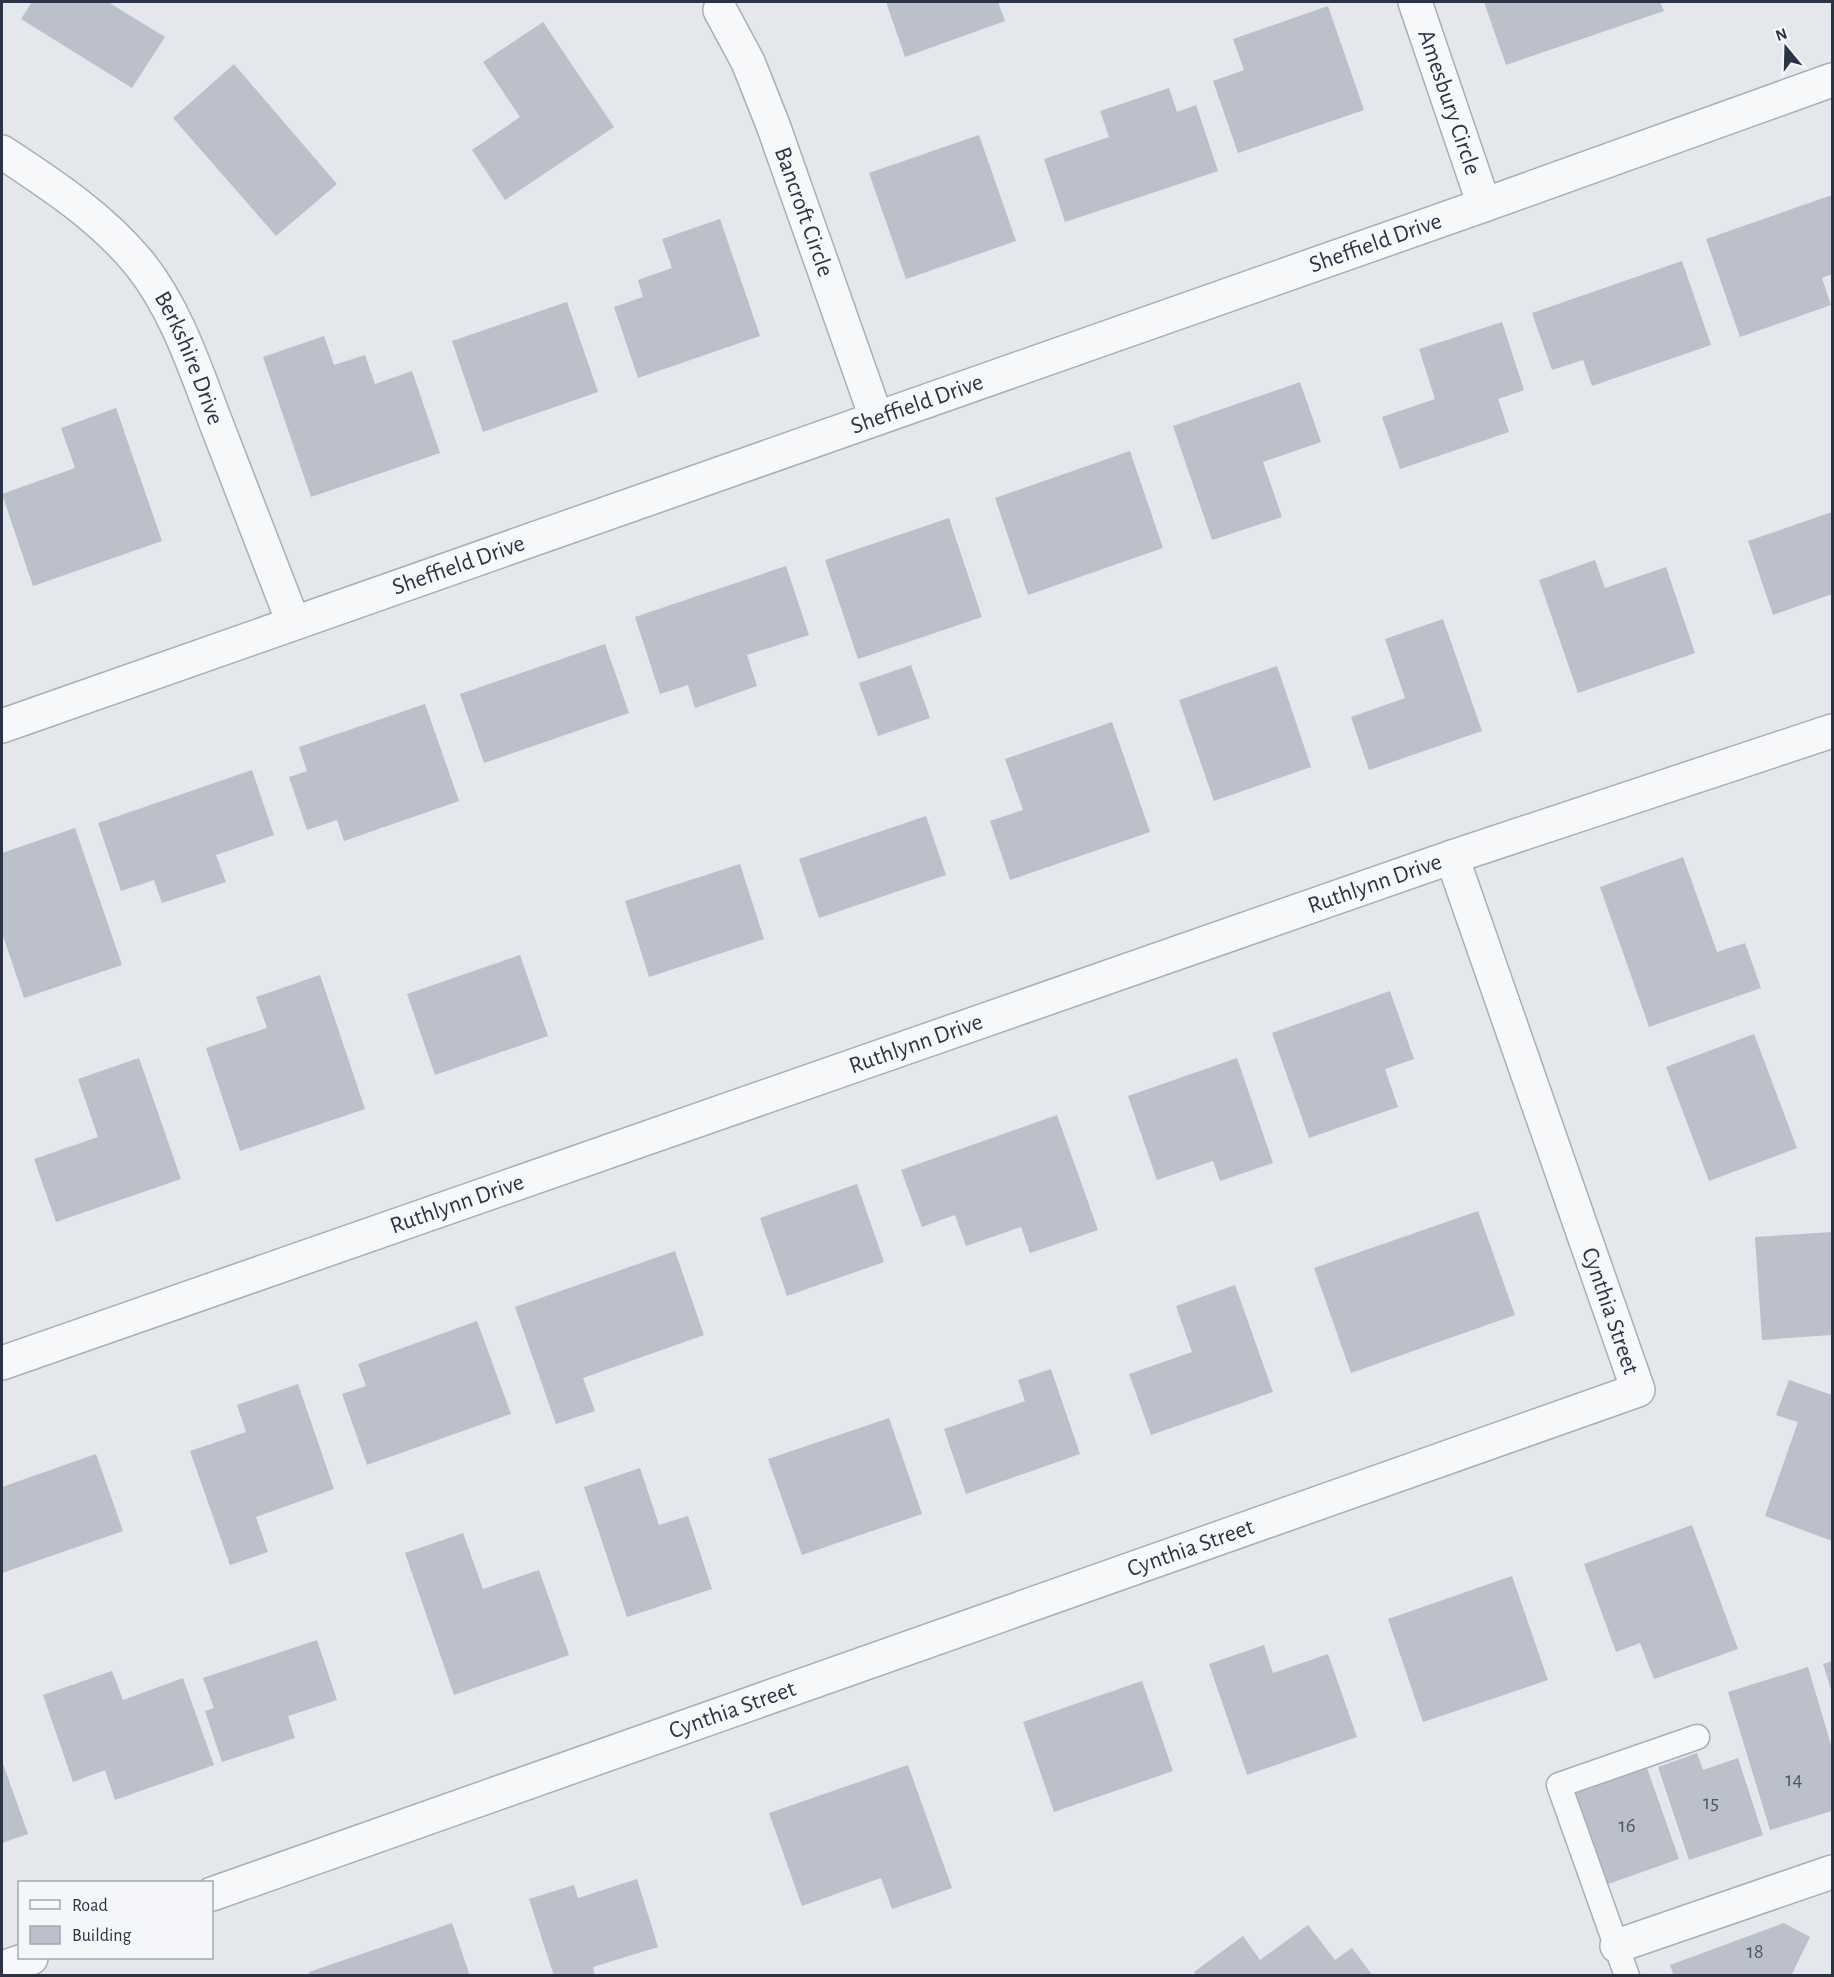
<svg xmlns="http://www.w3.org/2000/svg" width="1834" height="1977" font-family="'Alegreya Sans',sans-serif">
<rect width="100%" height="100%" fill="#e4e7ec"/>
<path fill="#bbc0ca" d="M32 2H108L165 37 132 88 21 19Z
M886 2H998L1005 21 905 57Z
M1484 2H1660L1664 11 1506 65Z
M1328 6 1364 110 1238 153 1213 81 1244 70 1233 39Z
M543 22 614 127 505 200 472 150 520 117 483 62Z
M234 64 337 184 276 236 173 118Z
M1169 88 1177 112 1196 105 1218 171 1065 222 1044 159 1109 137 1100 111Z
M979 135 1016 241 906 279 869 173Z
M1832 195V274L1822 278 1831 305 1740 337 1706 239Z
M720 219 760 336 638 378 614 307 643 297 638 280 672 268 662 239Z
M1682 261 1711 345 1592 386 1583 360 1552 370 1532 313Z
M567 302 598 392 483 432 452 341Z
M1502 322 1524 390 1498 399 1509 432 1400 469 1382 417 1435 399 1419 349Z
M324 336 334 365 365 355 375 384 412 371 440 453 311 497 263 357Z
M1300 382 1321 442 1263 462 1282 517 1212 540 1173 426Z
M116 408 162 541 33 586 2 494 75 468 61 428Z
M1130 451 1163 548 1028 595 995 498Z
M1832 512V594L1773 615 1748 541Z
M949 518 982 617 858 659 825 560Z
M1595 560 1605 588 1666 567 1695 653 1578 693 1539 580Z
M786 566 809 635 747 655 757 686 695 708 688 685 660 694 635 617Z
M1443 619 1482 731 1369 770 1351 717 1405 698 1385 639Z
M605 644 629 713 484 763 460 694Z
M911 665 930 718 878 736 859 683Z
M1277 666 1311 767 1214 801 1179 700Z
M425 704 459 801 344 841 337 820 307 830 289 777 307 771 299 747Z
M1112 722 1150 832 1010 880 990 821 1023 810 1005 759Z
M252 770 274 835 216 855 226 882 162 903 154 880 121 891 98 823Z
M926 816 946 875 819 918 799 859Z
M75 828 122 965 24 998 2 933V853Z
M1683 857 1717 952 1745 943 1761 988 1649 1027 1600 887Z
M740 864 764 939 649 977 625 901Z
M520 955 548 1036 435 1075 407 994Z
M320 975 365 1109 240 1151 206 1048 267 1028 256 997Z
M1390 991 1414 1059 1385 1069 1398 1107 1309 1138 1272 1033Z
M1754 1034 1797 1148 1709 1181 1666 1067Z
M139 1058 181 1179 56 1222 34 1159 98 1137 78 1079Z
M1237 1058 1273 1163 1220 1181 1213 1161 1157 1180 1128 1096Z
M1057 1115 1098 1230 1030 1253 1021 1227 966 1246 955 1215 922 1227 901 1170Z
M857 1184 884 1262 787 1296 760 1218Z
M1478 1211 1515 1315 1351 1373 1314 1268Z
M1832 1232V1335L1762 1340 1755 1237Z
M675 1251 704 1335 583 1378 595 1411 556 1424 515 1307Z
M1235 1285 1273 1392 1151 1435 1129 1374 1192 1352 1176 1306Z
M477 1321 511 1414 367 1465 342 1394 366 1386 358 1364Z
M1051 1369 1080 1454 966 1494 944 1429 1025 1401 1018 1380Z
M1789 1380 1832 1395V1541L1765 1516 1798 1422 1776 1415Z
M298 1384 334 1489 256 1517 268 1552 230 1565 190 1451 246 1432 237 1405Z
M889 1418 922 1514 802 1555 768 1459Z
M96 1454 123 1531 2 1573V1487Z
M640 1468 659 1525 688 1516 712 1589 627 1617 584 1487Z
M1692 1525 1738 1649 1654 1679 1640 1643 1616 1652 1584 1564Z
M463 1533 483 1589 539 1570 569 1655 454 1695 405 1553Z
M1512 1576 1548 1680 1423 1722 1388 1619Z
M317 1640 337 1700 288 1716 295 1738 222 1762 205 1711 214 1708 203 1678Z
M1264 1645 1273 1673 1328 1654 1357 1737 1247 1775 1209 1664Z
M1832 1661V1693L1823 1664Z
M1808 1667 1832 1748V1811L1770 1830 1728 1692Z
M112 1671 123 1700 183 1678 214 1765 115 1800 105 1770 73 1782 43 1695Z
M1142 1681 1173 1771 1054 1812 1023 1722Z
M1697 1753 1703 1770 1738 1758 1763 1835 1689 1860 1658 1767Z
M2 1761 28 1834 2 1843Z
M908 1765 952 1888 892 1909 881 1878 802 1906 769 1813Z
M1646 1765 1679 1859 1608 1884 1575 1790Z
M637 1879 658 1947 593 1967 595 1976H554L529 1899 574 1885 578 1898Z
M452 1923 470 1976H310L309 1972Z
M1784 1923 1810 1937 1791 1976H1674L1670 1965Z
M1308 1925 1335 1960 1352 1948 1373 1976H1197L1194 1972 1243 1936 1260 1960Z"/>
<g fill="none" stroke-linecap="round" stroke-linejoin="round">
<defs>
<path id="service" d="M1627 1976 1559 1785 1697 1737"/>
<g id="minor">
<path id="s1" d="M1415 2 1484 205"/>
<path id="s2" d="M720 10 748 62 773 125 876 417"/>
<path id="s3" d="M2 152C51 184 101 217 139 263 176 309 195 368 216 423 242 489 267 556 293 622"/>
<path id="s4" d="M2 726 1484 205 1832 80"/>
<path id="s5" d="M2 1363 1452 857 1832 731"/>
<path id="s6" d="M212 1894 1638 1390 1452 857"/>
<path d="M1617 1946 1832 1872"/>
<path d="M2 1968 31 1958"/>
</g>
</defs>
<use href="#service" stroke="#a9aeb7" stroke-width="27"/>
<use href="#minor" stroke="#a9aeb7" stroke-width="36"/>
<use href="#service" stroke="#f7f8fa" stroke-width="24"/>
<use href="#minor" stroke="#f7f8fa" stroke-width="33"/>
</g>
<g text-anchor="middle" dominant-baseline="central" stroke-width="4.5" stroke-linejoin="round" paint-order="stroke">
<g font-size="21" fill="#4f5766">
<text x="1794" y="1779">14</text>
<text x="1711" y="1802">15</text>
<text x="1627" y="1825">16</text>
<text x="1755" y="1951">18</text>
</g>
<g font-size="24" fill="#2b3445" stroke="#f4f6f9">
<text stroke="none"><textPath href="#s1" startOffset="106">Amesbury Circle</textPath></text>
<text stroke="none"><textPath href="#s2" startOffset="219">Bancroft Circle</textPath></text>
<text stroke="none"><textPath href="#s4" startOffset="1456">Sheffield Drive</textPath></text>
<text stroke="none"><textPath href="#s3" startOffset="285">Berkshire Drive</textPath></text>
<text stroke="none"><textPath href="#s4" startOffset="970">Sheffield Drive</textPath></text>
<text stroke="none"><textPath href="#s4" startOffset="484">Sheffield Drive</textPath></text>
<text stroke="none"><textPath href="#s5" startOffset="1454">Ruthlynn Drive</textPath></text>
<text stroke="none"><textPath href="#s5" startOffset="968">Ruthlynn Drive</textPath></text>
<text stroke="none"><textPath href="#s5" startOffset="482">Ruthlynn Drive</textPath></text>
<text transform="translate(1610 1311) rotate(71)">Cynthia Street</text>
<text stroke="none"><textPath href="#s6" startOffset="1038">Cynthia Street</textPath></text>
<text stroke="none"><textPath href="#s6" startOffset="552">Cynthia Street</textPath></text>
</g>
</g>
<rect width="1834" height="1977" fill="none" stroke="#2b3445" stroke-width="6"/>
<rect x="18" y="1881" width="195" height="78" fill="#f4f6f9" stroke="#a4a8b1" stroke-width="1.5"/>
<rect x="30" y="1900" width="30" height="9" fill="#f7f8fa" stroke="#a4a8b1" stroke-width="1.5"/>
<text x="72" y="1911" font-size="18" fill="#2b3445">Road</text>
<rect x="30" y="1926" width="30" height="18" fill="#bbc0ca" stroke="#a4a8b1" stroke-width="1.5"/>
<text x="72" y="1941" font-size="18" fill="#2b3445">Building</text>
<g transform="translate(1786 48) rotate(341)" stroke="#f4f6f9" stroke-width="4.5" paint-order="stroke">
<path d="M0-4.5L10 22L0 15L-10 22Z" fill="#2b3445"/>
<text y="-9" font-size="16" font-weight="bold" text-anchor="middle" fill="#2b3445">N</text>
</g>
</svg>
